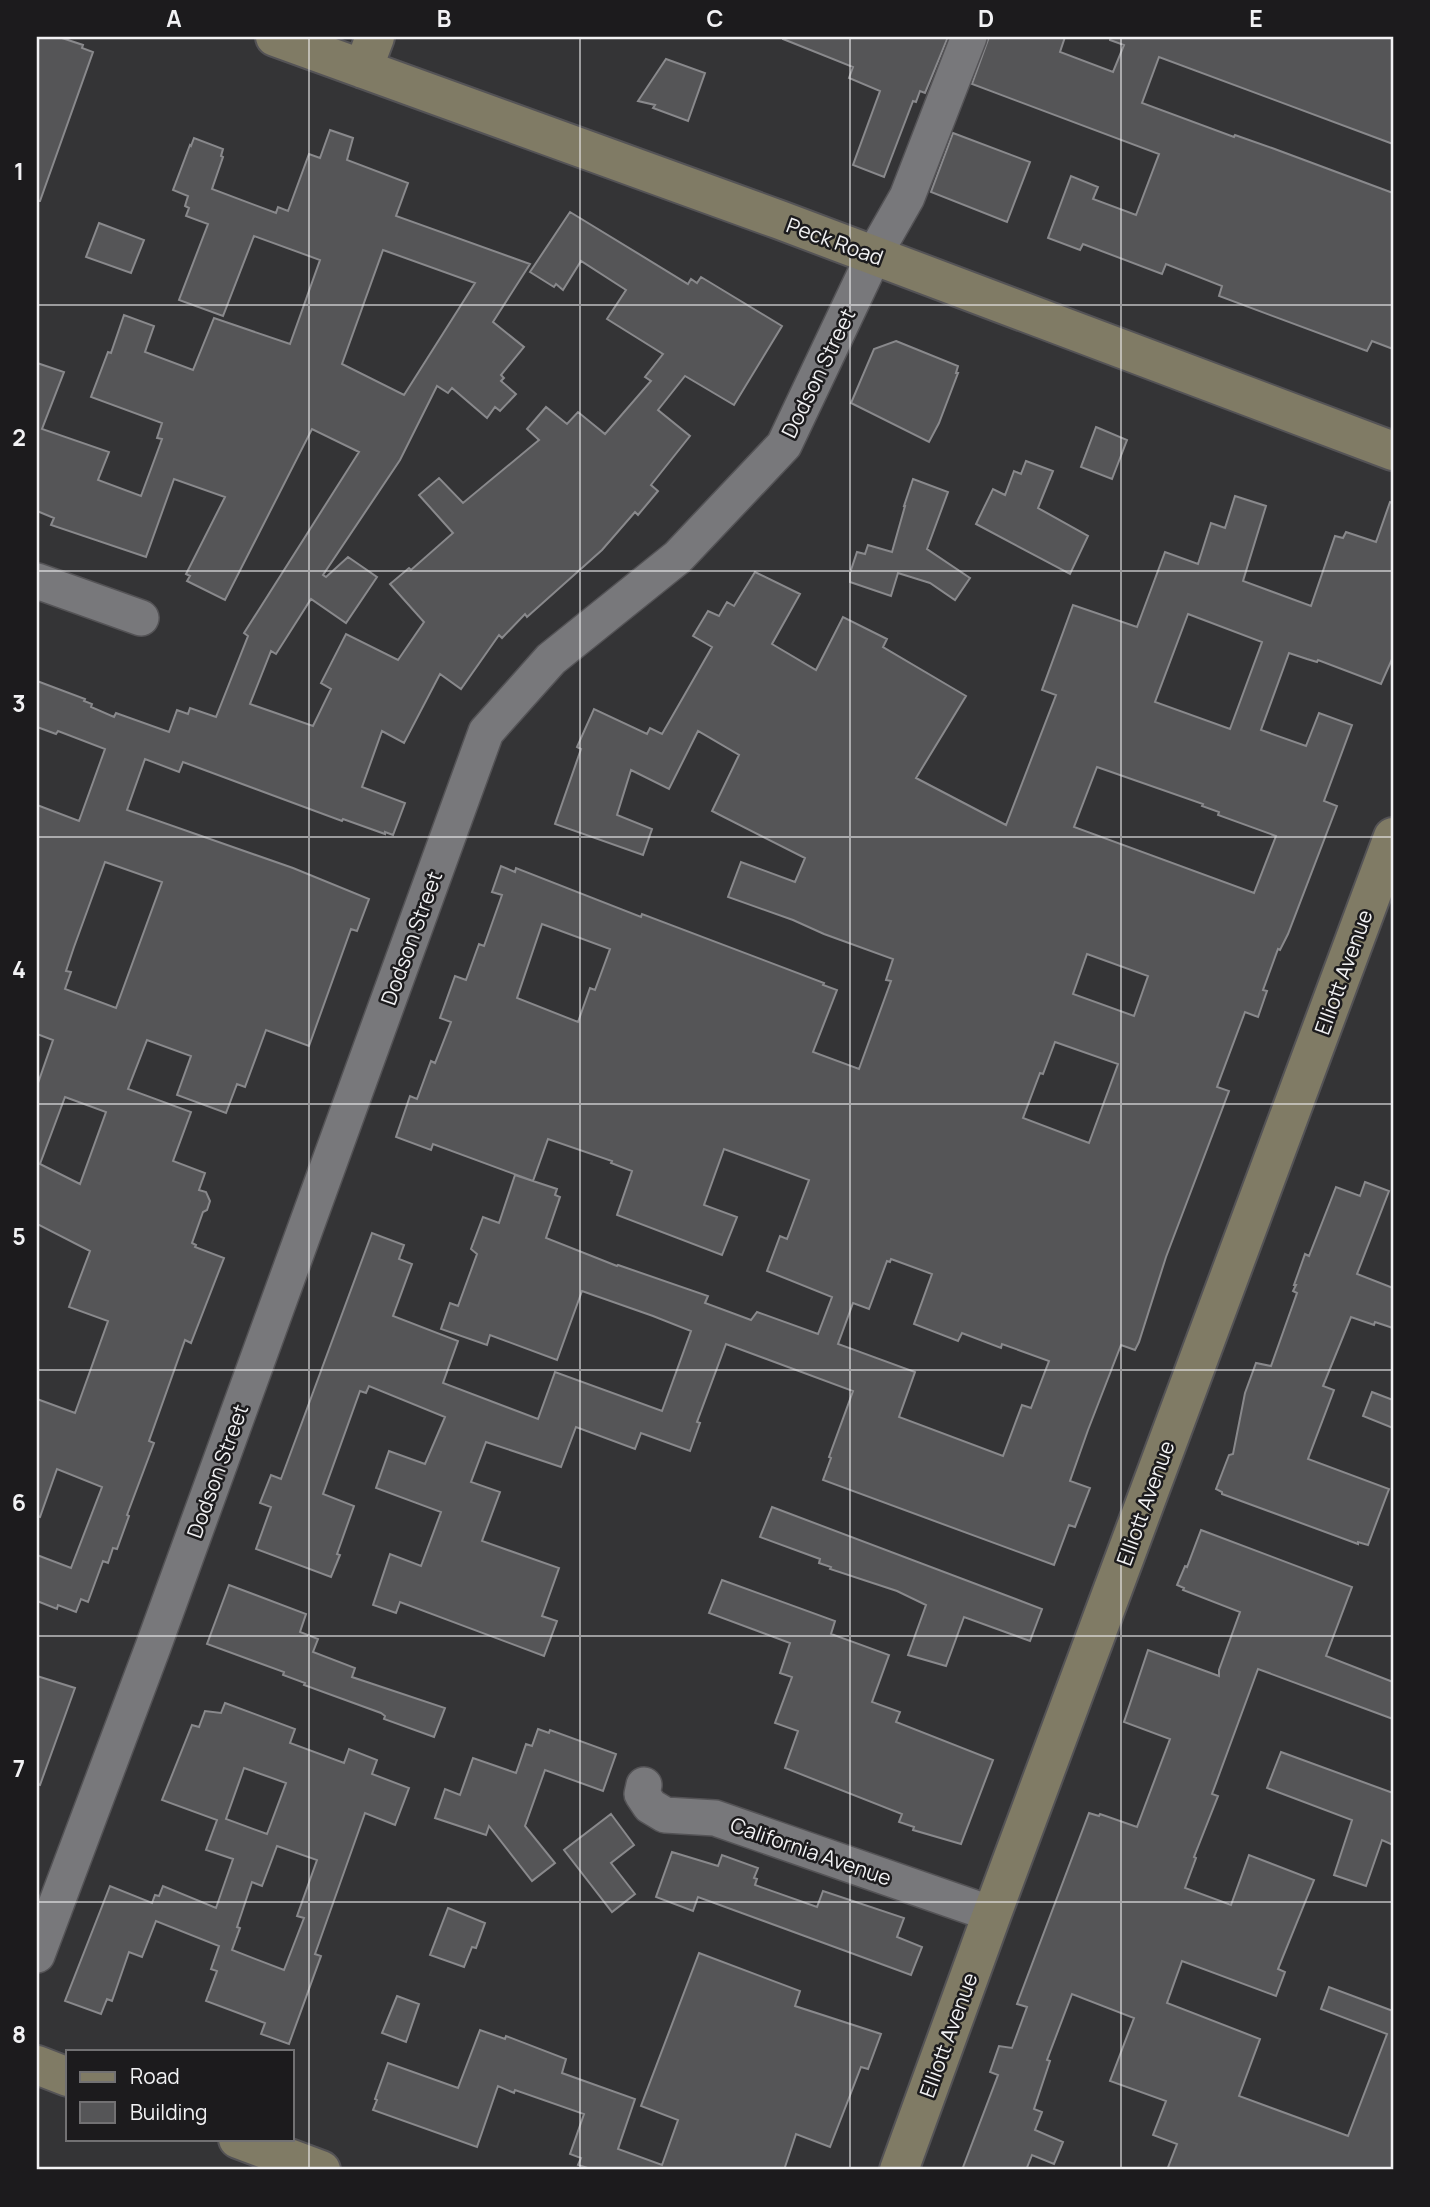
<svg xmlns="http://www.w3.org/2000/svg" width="1430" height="2207" font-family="Manrope,sans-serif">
<rect width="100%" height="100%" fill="#343436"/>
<path fill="#555557" stroke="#89898c" stroke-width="2" fill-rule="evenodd" d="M37 37H59L83 45 82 48 93 52 40 201H37Z
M783 37H948L925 93 920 91 916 102 913 101 884 177 853 165 880 91 849 78 853 67 783 39Z
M989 37H1065L1060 52 1113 72 1124 45 1110 40V37H1393V144L1159 57 1142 103 1234 137 1235 135 1272 148 1393 193V349L1372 341 1367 351 1219 296 1222 286 1166 264 1162 274 1083 244 1080 250 1048 238 1071 176 1098 187 1093 199 1136 215 1159 154 972 84Z
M666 59 705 73 688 121 653 108 655 105 638 101Z
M330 130 353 138 347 160 408 183 396 216 530 264 493 322 524 347 501 375 504 378 501 381 516 394 500 411 495 407 487 418 452 388 448 393 437 386 400 460 323 575 326 577 348 557 377 577 346 623 311 599 276 654 271 651 250 704 313 726 331 689 321 683 346 634 398 660 424 622 390 584 409 568 411 570 453 533 419 495 439 478 463 503 539 440 527 429 546 407 567 424 578 412 605 434 651 381 645 377 663 354 607 319 626 290 581 261 563 290 556 284 554 287 530 272 570 212 688 284 691 279 697 283 701 277 782 326 734 405 685 376 658 410 690 436 651 485 658 491 638 515 635 512 602 550 527 617 525 614 502 638 499 635 461 689 440 674 404 743 382 731 362 787 405 803 393 835 385 832V834L343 819 342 821 183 762 179 772 145 759 127 810 293 868 369 899 357 931 351 929 309 1046 266 1030 245 1087 237 1084 226 1113 177 1095 191 1056 147 1040 128 1089 191 1112 173 1161 205 1173 199 1190 206 1192 210 1201 207 1210 203 1212 192 1243 196 1245 195 1247 224 1258 191 1343 185 1340 149 1441 154 1443 127 1515 129 1516 117 1549 113 1548 108 1563 103 1561 88 1602 81 1599 76 1612 58 1605 57 1609 37 1601V1555L71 1568 102 1487 57 1469 40 1517 37 1516V1399L75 1413 108 1321 69 1307 90 1251 37 1224V1086L53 1040 37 1034V805L79 821 105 749 58 731 56 734 37 727V681L85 699 84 701 92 704 91 707 114 717 116 713 169 732 177 710 188 714 190 708 216 717 248 636 244 633 359 452 312 429 225 600 187 581 190 576 186 574 225 497 174 479 146 557 51 525 54 518 37 511V363L64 372 42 429 109 452 98 480 141 496 162 439 157 438 162 423 91 397 108 352 111 353 124 315 154 326 145 352 193 370 214 318 290 344 320 260 254 236 223 316 179 300 208 224 186 216 189 208 185 206 188 196 173 190 190 145 191 146 194 138 223 149 221 156 223 157 212 189 276 213 278 207 288 211 309 154 320 158ZM383 250 475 283 404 395 342 364ZM105 862 162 882 116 1008 65 989 71 972 66 971 74 947ZM65 1097 106 1112 80 1184 40 1164Z
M953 133 1030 162 1007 222 931 192Z
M99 223 144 240 131 273 86 257Z
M896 341 958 366 956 373H958L939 423 929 442 851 403 874 349Z
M1096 427 1127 440 1112 479 1081 467Z
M1026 461 1053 471 1038 508 1088 536 1070 574 976 524 993 489 1005 495 1014 471 1021 474Z
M913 479 948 492 927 549 970 578 955 600 930 583 898 573 891 596 850 582V573L857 552 865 554 868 545 892 552 905 506H904Z
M1235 496 1266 506 1243 581 1311 606 1335 536 1343 538 1346 532 1376 542 1390 502 1393 503V657L1381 684 1318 660 1317 662 1307 659 1289 653 1261 730 1306 746 1319 713 1352 725 1324 801 1337 806 1288 934 1280 950 1278 949 1263 990 1267 991 1258 1017 1245 1012 1217 1087 1229 1091 1166 1257 1139 1342 1135 1350 1121 1345 1088 1430 1070 1481 1090 1488 1075 1527 1069 1525 1054 1565 823 1480 831 1458 829 1457 853 1391 726 1344 697 1422 700 1423 690 1451 641 1433 635 1449 576 1427 561 1467 486 1442 471 1482 500 1492 482 1541 559 1568 542 1616 557 1621 544 1656 400 1602 396 1613 373 1605 390 1554 421 1566 441 1512 376 1488 389 1451 425 1464 445 1417 369 1386 366 1393 360 1391 323 1494 354 1506 337 1554 340 1555 331 1577 256 1549 271 1507 260 1503 271 1475 281 1479 372 1233 404 1245 399 1259 412 1264 393 1316 458 1341 443 1383 538 1419 555 1372 662 1411 691 1331 653 1316 582 1291 557 1360 490 1335 487 1345 441 1329 450 1303 458 1306 477 1254 471 1249 483 1217 499 1223 515 1175 557 1189 555 1195 560 1197 546 1238 617 1266 618 1265 708 1296 705 1303 751 1320 757 1312 818 1334 832 1297 767 1271 780 1236 787 1239 809 1180 724 1149 704 1205 737 1217 722 1255 617 1215 632 1171 611 1163 612 1161 548 1139 533 1181 433 1144 431 1150 396 1137 410 1096 417 1099 431 1061 435 1063 451 1022 440 1018 455 976 466 980 479 944 484 946 502 895 492 892 501 866 515 872 516 868 641 917 642 914 824 983 823 985 837 990 813 1052 859 1069 891 981 886 980 893 959 824 934 793 920 728 897 741 862 795 882 805 858 712 811 739 755 698 731 669 789 631 770 617 815 652 829 643 855 555 824 581 749 577 747 594 709 647 734 650 728 662 734 712 647 693 636 708 611 719 616 727 602 734 606 755 572 800 594 772 644 816 670 843 617 887 639 883 647 966 696 916 778 1006 825 1056 695 1042 690 1073 605 1137 627 1165 552 1198 564 1211 523 1225 528ZM1188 614 1262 642 1230 729 1155 702ZM1097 767 1203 804 1202 806 1219 812 1218 815 1276 836 1254 893 1074 827ZM542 924 610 949 595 990 590 988 578 1022 517 998ZM1087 954 1148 976 1134 1016 1073 994ZM1055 1042 1118 1064 1089 1143 1023 1118 1040 1073 1043 1074ZM891 1259 932 1274 914 1324 958 1341 962 1333 1001 1348 1002 1344 1049 1361 1031 1408 1022 1405 1003 1456 899 1417 915 1372 838 1344 853 1303 869 1309 887 1261 890 1262Z
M1365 1182 1389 1191 1357 1274 1393 1288V1328L1375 1322 1374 1325 1351 1317 1323 1386 1334 1390 1308 1459 1389 1489 1368 1545 1358 1542V1544L1222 1494V1492L1216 1489 1229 1455 1233 1454 1245 1393 1256 1363 1271 1366 1297 1293 1293 1291 1296 1285H1294L1305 1254 1309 1256 1336 1187 1360 1196Z
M1372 1392 1393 1400V1428L1363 1416Z
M772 1507 1042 1609 1030 1641 964 1617 946 1666 908 1655 926 1605 897 1591 830 1569 831 1567 819 1563 820 1559 760 1537Z
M1201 1530 1352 1587 1326 1656 1393 1682V1719L1258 1669 1212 1794 1218 1796 1194 1857 1196 1858 1185 1888 1231 1905 1249 1855 1314 1880 1278 1969 1285 1972 1276 1996 1182 1961 1167 2003 1260 2039 1239 2096 1348 2136 1387 2034 1321 2009 1329 1987 1393 2011V2170H1167L1177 2144 1153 2135 1166 2101 1110 2081 1134 2018 1072 1994 1047 2060 1050 2061 1034 2109 1042 2112 1035 2130 1063 2142 1054 2164 1032 2155 1026 2170H962L998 2075 990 2072 999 2046 1012 2048 1027 2007 1017 2004 1089 1813 1099 1816 1100 1814 1137 1827 1170 1739 1124 1722 1148 1650 1219 1676V1670L1240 1612 1183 1590 1184 1588 1177 1585 1185 1566 1187 1567Z
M722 1580 835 1621 831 1634 889 1655 872 1702 900 1712 896 1722 993 1760 961 1844 913 1830 914 1827 899 1822 902 1814 785 1768 798 1731 775 1723 792 1677 780 1673 790 1643 709 1613Z
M229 1585 306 1614 300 1632 318 1639 313 1652 355 1668 352 1677 445 1708 434 1737 384 1719 385 1716 381 1713 304 1685 305 1683 283 1675 284 1672 207 1644Z
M37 1676 75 1688 40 1785 37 1784Z
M225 1703 295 1729 290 1743 344 1763 349 1749 377 1760 372 1774 409 1788 395 1825 365 1813 315 1954 321 1956 289 2044 261 2034 265 2023 206 2001 217 1971 211 1969 219 1946 156 1921 142 1957 129 1952 112 2001 107 1999 101 2014 65 2001 110 1886 152 1903 155 1895 159 1896 163 1886 216 1908 233 1859 206 1850 217 1820 162 1800 192 1725 199 1727 205 1711 221 1713ZM244 1768 286 1783 267 1834 226 1819ZM277 1846 317 1860 297 1916 304 1918 284 1970 232 1950 240 1928 237 1927 252 1882 262 1886Z
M538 1729 549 1733 550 1730 616 1754 603 1791 545 1770 525 1826 555 1863 532 1881 489 1826 486 1835 435 1818 445 1789 460 1795 473 1758 516 1773 526 1744 532 1746Z
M1281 1752 1393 1793V1845L1382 1840 1366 1886 1334 1875 1352 1820 1267 1788Z
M611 1814 634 1845 611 1863 635 1894 612 1912 564 1850Z
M672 1852 718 1866 722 1855 758 1868 754 1878 757 1879 755 1885 817 1907 823 1891 904 1918 897 1937 922 1947 911 1975 698 1897 693 1911 656 1897Z
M448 1908 485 1923 476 1948 472 1947 464 1967 430 1955Z
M699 1953 800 1991 795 2006 881 2034 868 2069 861 2067 830 2147 796 2134 784 2170H594L578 2165 581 2158 570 2154 584 2114 515 2090 514 2093 498 2086 477 2147 373 2110 377 2100 375 2099 388 2063 458 2088 480 2030 505 2039 506 2036 566 2059 562 2073 635 2099 618 2149 662 2165 678 2120 641 2106Z
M397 1996 419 2004 406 2042 382 2033Z"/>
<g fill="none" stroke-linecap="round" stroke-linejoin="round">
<defs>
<path id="street" d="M37 581 141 618
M644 1785 642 1794 650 1806 665 1815 715 1818 992 1914
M37 1955 153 1647 486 732 551 659 678 557 784 445 874 255 907 197 969 37"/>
<path id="secondary" d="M275 37 780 220 1393 451
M363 69 375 37
M37 2065 68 2077
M238 2139 321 2170
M899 2170 992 1914 1393 837"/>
</defs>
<use href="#street" stroke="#545356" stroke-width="38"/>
<use href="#secondary" stroke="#545356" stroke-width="42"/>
<use href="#street" stroke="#78787b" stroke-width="35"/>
<use href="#secondary" stroke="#807b65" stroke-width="38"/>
</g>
<path fill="none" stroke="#f2f2f4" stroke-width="2" stroke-opacity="0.55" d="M309 37V2170M580 37V2170M850 37V2170M1121 37V2170M37 305H1393M37 571H1393M37 837H1393M37 1104H1393M37 1370H1393M37 1636H1393M37 1902H1393"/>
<g text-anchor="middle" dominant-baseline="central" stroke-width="5" stroke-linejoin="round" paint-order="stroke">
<g font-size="21" fill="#f2f2f4" stroke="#1c1b1d">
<text transform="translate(835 241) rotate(20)">Peck Road</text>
<text transform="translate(818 373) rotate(-64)">Dodson Street</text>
<text transform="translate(411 938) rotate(-70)">Dodson Street</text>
<text transform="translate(1343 972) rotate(-70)">Elliott Avenue</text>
<text transform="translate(217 1471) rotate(-70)">Dodson Street</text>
<text transform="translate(1145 1503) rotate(-70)">Elliott Avenue</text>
<text transform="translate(811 1851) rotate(19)">California Avenue</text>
<text transform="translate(948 2035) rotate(-70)">Elliott Avenue</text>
</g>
</g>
<rect width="1430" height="2207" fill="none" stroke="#1c1b1d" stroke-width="77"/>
<rect x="66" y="2050" width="228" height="91" fill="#1c1b1d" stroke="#727173" stroke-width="2"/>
<rect x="80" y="2072" width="35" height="10" fill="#807b65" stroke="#727173" stroke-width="2"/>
<text x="130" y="2084" font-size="21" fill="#f2f2f4">Road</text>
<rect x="80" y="2102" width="35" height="21" fill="#555557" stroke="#727173" stroke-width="2"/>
<text x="130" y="2120" font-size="21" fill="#f2f2f4">Building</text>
<rect x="38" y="38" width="1354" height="2130" fill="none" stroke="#f2f2f4" stroke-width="2.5"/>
<g font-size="23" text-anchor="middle" font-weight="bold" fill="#f2f2f4">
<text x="174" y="27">A</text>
<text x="444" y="27">B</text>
<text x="715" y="27">C</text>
<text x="986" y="27">D</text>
<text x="1256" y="27">E</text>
<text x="19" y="180">1</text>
<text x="19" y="446">2</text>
<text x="19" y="712">3</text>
<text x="19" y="978">4</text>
<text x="19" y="1245">5</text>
<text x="19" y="1511">6</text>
<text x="19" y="1777">7</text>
<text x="19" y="2043">8</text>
</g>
</svg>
